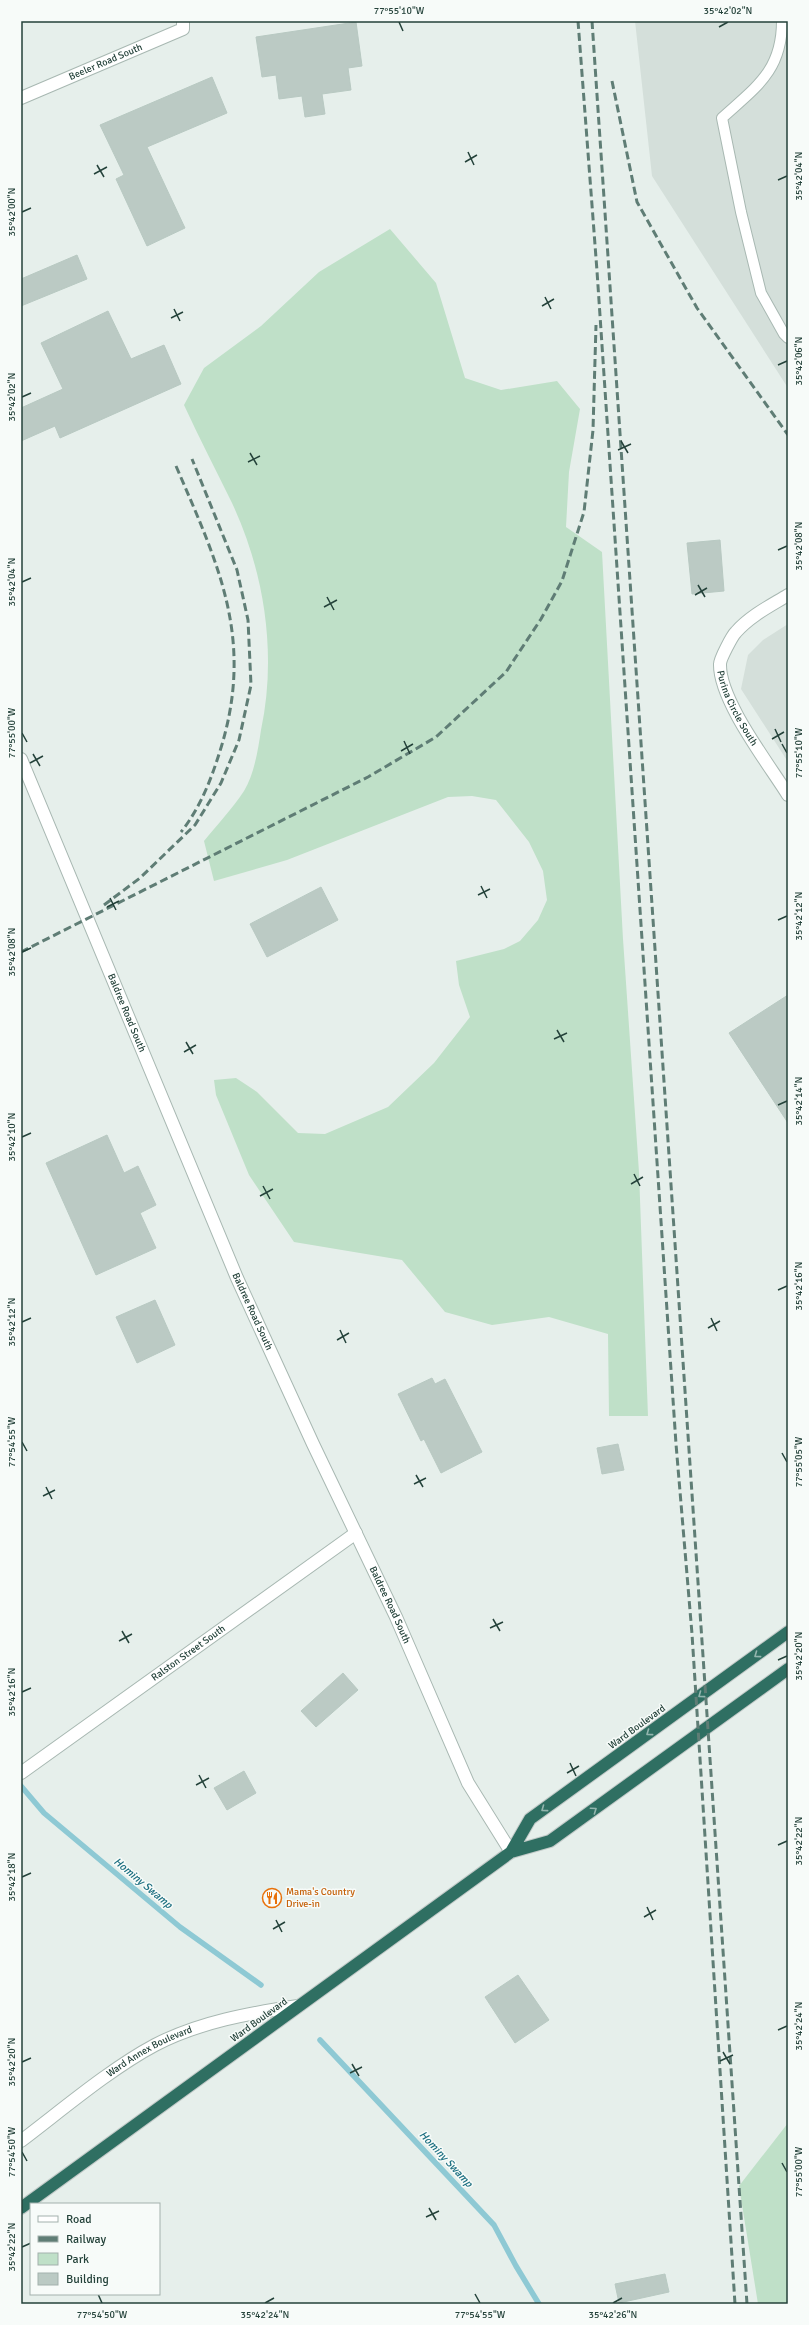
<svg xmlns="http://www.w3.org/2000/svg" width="809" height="2325" font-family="Signika,sans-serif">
<rect width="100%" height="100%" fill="#e6efeb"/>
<path fill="#d4dfda" d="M635 21H788V388L652 176Z
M788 624V762L741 689 748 655 763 640Z"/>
<path fill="#bfe0c8" d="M390 229 436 283 465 378 501 390 557 381 580 409 569 472 566 527 602 552 623 939 639 1172 648 1416H609L608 1334 549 1317 492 1325 445 1312 402 1260 294 1242 249 1175 216 1095 214 1080 236 1078 257 1092 298 1133 325 1134 388 1107 434 1063 470 1017 459 985 456 961 504 949 520 941 538 920 547 900 543 871 529 842 496 800 472 796 448 797 287 860 214 881 204 841C217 825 232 809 244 791 254 775 258 750 261 730 277 655 265 573 232 503 216 470 199 438 184 405L204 368 261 326 319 272Z
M788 2123V2304H758L739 2186Z"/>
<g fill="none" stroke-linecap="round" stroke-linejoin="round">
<path stroke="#8ec9d4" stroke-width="5.5" d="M21 1786 44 1813 180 1927 261 1985
M320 2040 494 2225 516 2266 539 2304"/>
</g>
<path fill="#bbcac4" stroke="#b8c9c2" d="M356 22 362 66 348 68 351 90 322 94 325 114 305 117 302 96 279 99 276 75 262 77 256 37Z
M212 77 227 113 147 147 185 228 147 246 116 179 124 175 100 125Z
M77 255 87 279 21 306V279Z
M108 311 131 359 164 345 181 384 60 438 55 426 21 441V408L63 389 41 343Z
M720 540 724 591 692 594 687 543Z
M321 887 338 920 267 957 250 924Z
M788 995V1123L729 1033Z
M107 1135 124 1173 138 1166 156 1205 140 1213 156 1248 96 1275 46 1163Z
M155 1300 175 1345 137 1363 116 1317Z
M432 1378 435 1384 445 1379 482 1452 441 1473 424 1439 421 1441 398 1394Z
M618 1444 624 1470 602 1474 597 1448Z
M343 1673 358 1690 316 1727 301 1711Z
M244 1771 256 1793 227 1810 214 1788Z
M518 1975 549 2020 515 2043 485 1997Z
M665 2274 669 2292 619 2303 615 2284Z"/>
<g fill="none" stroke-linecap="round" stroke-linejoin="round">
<defs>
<path id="lane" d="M782 21C782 71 756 87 722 118L741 212 761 293 784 334 788 338"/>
<g id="street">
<path id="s1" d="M21 98 183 29V21"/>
<path id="s2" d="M788 595C770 606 750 616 736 632 732 636 720 659 720 664 719 700 768 763 788 795"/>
<path id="s3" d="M21 759 237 1278 313 1444 396 1617 468 1783 511 1852"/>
<path id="s4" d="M21 1773 356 1533"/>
<path id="s5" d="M21 2141C62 2110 110 2069 155 2045 199 2022 250 2013 298 2006"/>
</g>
<path id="highway" d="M511 1852 530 1819 788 1632
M21 2208 511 1852 550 1841 788 1669"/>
</defs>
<use href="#lane" stroke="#a8b8b2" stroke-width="12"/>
<use href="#street" stroke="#a8b8b2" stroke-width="14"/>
<use href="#highway" stroke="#c2cac8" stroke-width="14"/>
<use href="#lane" stroke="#fff" stroke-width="10"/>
<use href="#street" stroke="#fff" stroke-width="12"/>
<use href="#highway" stroke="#2f6f62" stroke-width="12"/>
<path stroke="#5f7d75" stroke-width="3" stroke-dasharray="8 4" stroke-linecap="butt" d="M578 21 597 271 676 1444 692 1634 735 2304
M592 21 747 2304
M612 81 637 202 697 308 788 435
M176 466C219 566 255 640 220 751 211 780 200 808 181 832
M104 905 140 878 195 825 221 783 239 740 251 685 248 620 237 570 192 459
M21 952 368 777 436 737 506 672 541 619 562 581 584 512 593 430 596 325"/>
</g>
<defs><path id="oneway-chevron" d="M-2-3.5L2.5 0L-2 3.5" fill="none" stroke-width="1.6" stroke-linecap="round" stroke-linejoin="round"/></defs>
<g stroke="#93b5ae">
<use href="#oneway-chevron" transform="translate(757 1655) rotate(144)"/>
<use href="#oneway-chevron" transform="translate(701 1695) rotate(144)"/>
<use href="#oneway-chevron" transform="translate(649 1733) rotate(144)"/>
<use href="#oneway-chevron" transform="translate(544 1809) rotate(144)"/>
<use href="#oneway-chevron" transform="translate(594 1810) rotate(-35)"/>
</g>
<path fill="none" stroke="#24423a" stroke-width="1.5" d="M399 22 403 31M719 27 728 22M468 152 474 165M465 162 477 155M97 165 104 177M94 174 107 167M778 180 787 176M22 212 31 208M545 297 551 309M542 306 554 299M174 309 180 321M171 318 183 312M778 365 787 361M22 397 31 393M621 441 628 453M618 450 631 444M250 453 257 465M248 462 260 456M778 550 787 546M22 582 31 578M698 585 705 597M695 595 707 588M327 597 334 610M324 607 337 600M775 729 781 742M22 733 27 742M772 739 784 732M404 741 410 754M782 744 787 753M401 751 413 744M33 754 40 766M30 763 43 756M481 886 487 898M478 895 490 889M110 898 116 910M107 907 119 901M778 920 787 916M22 952 31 948M557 1030 564 1042M554 1039 567 1033M186 1042 193 1054M184 1052 196 1045M778 1105 787 1101M22 1137 31 1133M634 1174 640 1186M631 1184 643 1177M263 1186 270 1199M260 1196 273 1189M778 1290 787 1286M711 1318 717 1331M22 1322 31 1318M708 1328 720 1321M340 1330 346 1343M337 1340 349 1333M22 1442 27 1451M782 1453 787 1462M416 1475 423 1487M414 1484 426 1478M46 1487 52 1499M43 1496 55 1490M493 1619 500 1631M490 1628 503 1622M122 1631 129 1643M119 1641 132 1634M778 1660 787 1656M22 1692 31 1688M570 1763 576 1776M567 1773 579 1766M199 1775 206 1788M196 1785 209 1778M778 1845 787 1841M22 1877 31 1873M647 1907 653 1920M644 1917 656 1910M276 1920 282 1932M273 1929 285 1922M778 2030 787 2026M723 2052 730 2064M720 2061 733 2055M22 2062 31 2058M352 2064 359 2076M350 2073 362 2067M22 2152 27 2161M782 2163 787 2172M429 2208 436 2220M426 2217 439 2211M22 2247 31 2243M98 2294 102 2303M475 2294 480 2303M265 2303 274 2298M613 2303 622 2298"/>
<defs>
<symbol id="restaurant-ring" viewBox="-11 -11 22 22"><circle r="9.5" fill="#f7fbf9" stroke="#e8710a" stroke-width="1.5"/><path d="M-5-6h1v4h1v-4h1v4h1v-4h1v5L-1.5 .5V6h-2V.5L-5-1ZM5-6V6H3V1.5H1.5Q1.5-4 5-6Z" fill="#e8710a"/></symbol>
</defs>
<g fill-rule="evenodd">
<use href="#restaurant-ring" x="261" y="1887" width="22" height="22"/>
</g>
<g text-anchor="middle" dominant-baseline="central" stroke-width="3" stroke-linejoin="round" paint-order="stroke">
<g font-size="10" fill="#24423a" stroke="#f7fbf9">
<text stroke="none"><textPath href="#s1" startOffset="92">Beeler Road South</textPath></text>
<text stroke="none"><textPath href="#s2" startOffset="148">Purina Circle South</textPath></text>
<text stroke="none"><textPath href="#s3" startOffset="275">Baldree Road South</textPath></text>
<text stroke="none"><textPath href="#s3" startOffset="599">Baldree Road South</textPath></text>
<text stroke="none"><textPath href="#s3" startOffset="923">Baldree Road South</textPath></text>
<text stroke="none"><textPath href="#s4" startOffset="206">Ralston Street South</textPath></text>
<text transform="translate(637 1727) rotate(-36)">Ward Boulevard</text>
<text transform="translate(259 2020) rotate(-36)">Ward Boulevard</text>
<text stroke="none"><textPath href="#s5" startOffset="157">Ward Annex Boulevard</textPath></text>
</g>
<g font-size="10" fill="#c56008" stroke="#f7fbf9" text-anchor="start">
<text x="286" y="1892">Mama's Country<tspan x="286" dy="12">Drive-in</tspan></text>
</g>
<g font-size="11" font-style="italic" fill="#1c6f80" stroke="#f7fbf9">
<text transform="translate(143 1883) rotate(40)">Hominy Swamp</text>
<text transform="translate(446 2159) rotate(47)">Hominy Swamp</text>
</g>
</g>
<rect width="809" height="2325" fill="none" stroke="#f7fbf9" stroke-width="44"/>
<rect x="30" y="2203" width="130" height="92" fill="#f7fbf9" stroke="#a3b1ad"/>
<rect x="38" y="2216" width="20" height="6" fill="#ffffff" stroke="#a3b1ad"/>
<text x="66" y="2223" font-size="12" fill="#24423a">Road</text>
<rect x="38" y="2236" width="20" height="6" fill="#5f7d75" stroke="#a3b1ad"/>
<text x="66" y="2243" font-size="12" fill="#24423a">Railway</text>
<rect x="38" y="2253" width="20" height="12" fill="#bfe0c8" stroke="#a3b1ad"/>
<text x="66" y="2263" font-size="12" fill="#24423a">Park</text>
<rect x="38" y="2273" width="20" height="12" fill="#bbcac4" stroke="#a3b1ad"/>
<text x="66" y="2283" font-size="12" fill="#24423a">Building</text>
<rect x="22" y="22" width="765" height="2281" fill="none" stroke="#24423a" stroke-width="1.5"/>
<g font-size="10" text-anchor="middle" fill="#24423a">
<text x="399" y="14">77°55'10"W</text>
<text x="728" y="14">35°42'02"N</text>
<text transform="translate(798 176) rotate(-90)" y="4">35°42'04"N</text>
<text transform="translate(11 212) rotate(-90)" y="4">35°42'00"N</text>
<text transform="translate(798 361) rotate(-90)" y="4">35°42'06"N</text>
<text transform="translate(11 397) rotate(-90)" y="4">35°42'02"N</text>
<text transform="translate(798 546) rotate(-90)" y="4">35°42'08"N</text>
<text transform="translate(11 582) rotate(-90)" y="4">35°42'04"N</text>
<text transform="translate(11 733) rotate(-90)" y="4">77°55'00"W</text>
<text transform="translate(798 753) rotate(-90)" y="4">77°55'10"W</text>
<text transform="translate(798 916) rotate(-90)" y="4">35°42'12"N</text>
<text transform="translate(11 952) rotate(-90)" y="4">35°42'08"N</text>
<text transform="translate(798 1101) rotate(-90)" y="4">35°42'14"N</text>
<text transform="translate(11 1137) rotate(-90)" y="4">35°42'10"N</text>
<text transform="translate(798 1286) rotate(-90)" y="4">35°42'16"N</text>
<text transform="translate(11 1322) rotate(-90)" y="4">35°42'12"N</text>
<text transform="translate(11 1442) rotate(-90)" y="4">77°54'55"W</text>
<text transform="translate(798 1462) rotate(-90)" y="4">77°55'05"W</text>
<text transform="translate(798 1656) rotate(-90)" y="4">35°42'20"N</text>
<text transform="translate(11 1692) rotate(-90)" y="4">35°42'16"N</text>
<text transform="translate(798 1841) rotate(-90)" y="4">35°42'22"N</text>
<text transform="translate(11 1877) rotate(-90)" y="4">35°42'18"N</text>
<text transform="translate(798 2026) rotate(-90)" y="4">35°42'24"N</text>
<text transform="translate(11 2062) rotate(-90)" y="4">35°42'20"N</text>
<text transform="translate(11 2152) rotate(-90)" y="4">77°54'50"W</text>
<text transform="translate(798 2172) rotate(-90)" y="4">77°55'00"W</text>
<text transform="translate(11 2247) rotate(-90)" y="4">35°42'22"N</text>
<text x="102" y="2318">77°54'50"W</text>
<text x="265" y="2318">35°42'24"N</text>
<text x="480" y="2318">77°54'55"W</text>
<text x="613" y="2318">35°42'26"N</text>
</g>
</svg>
